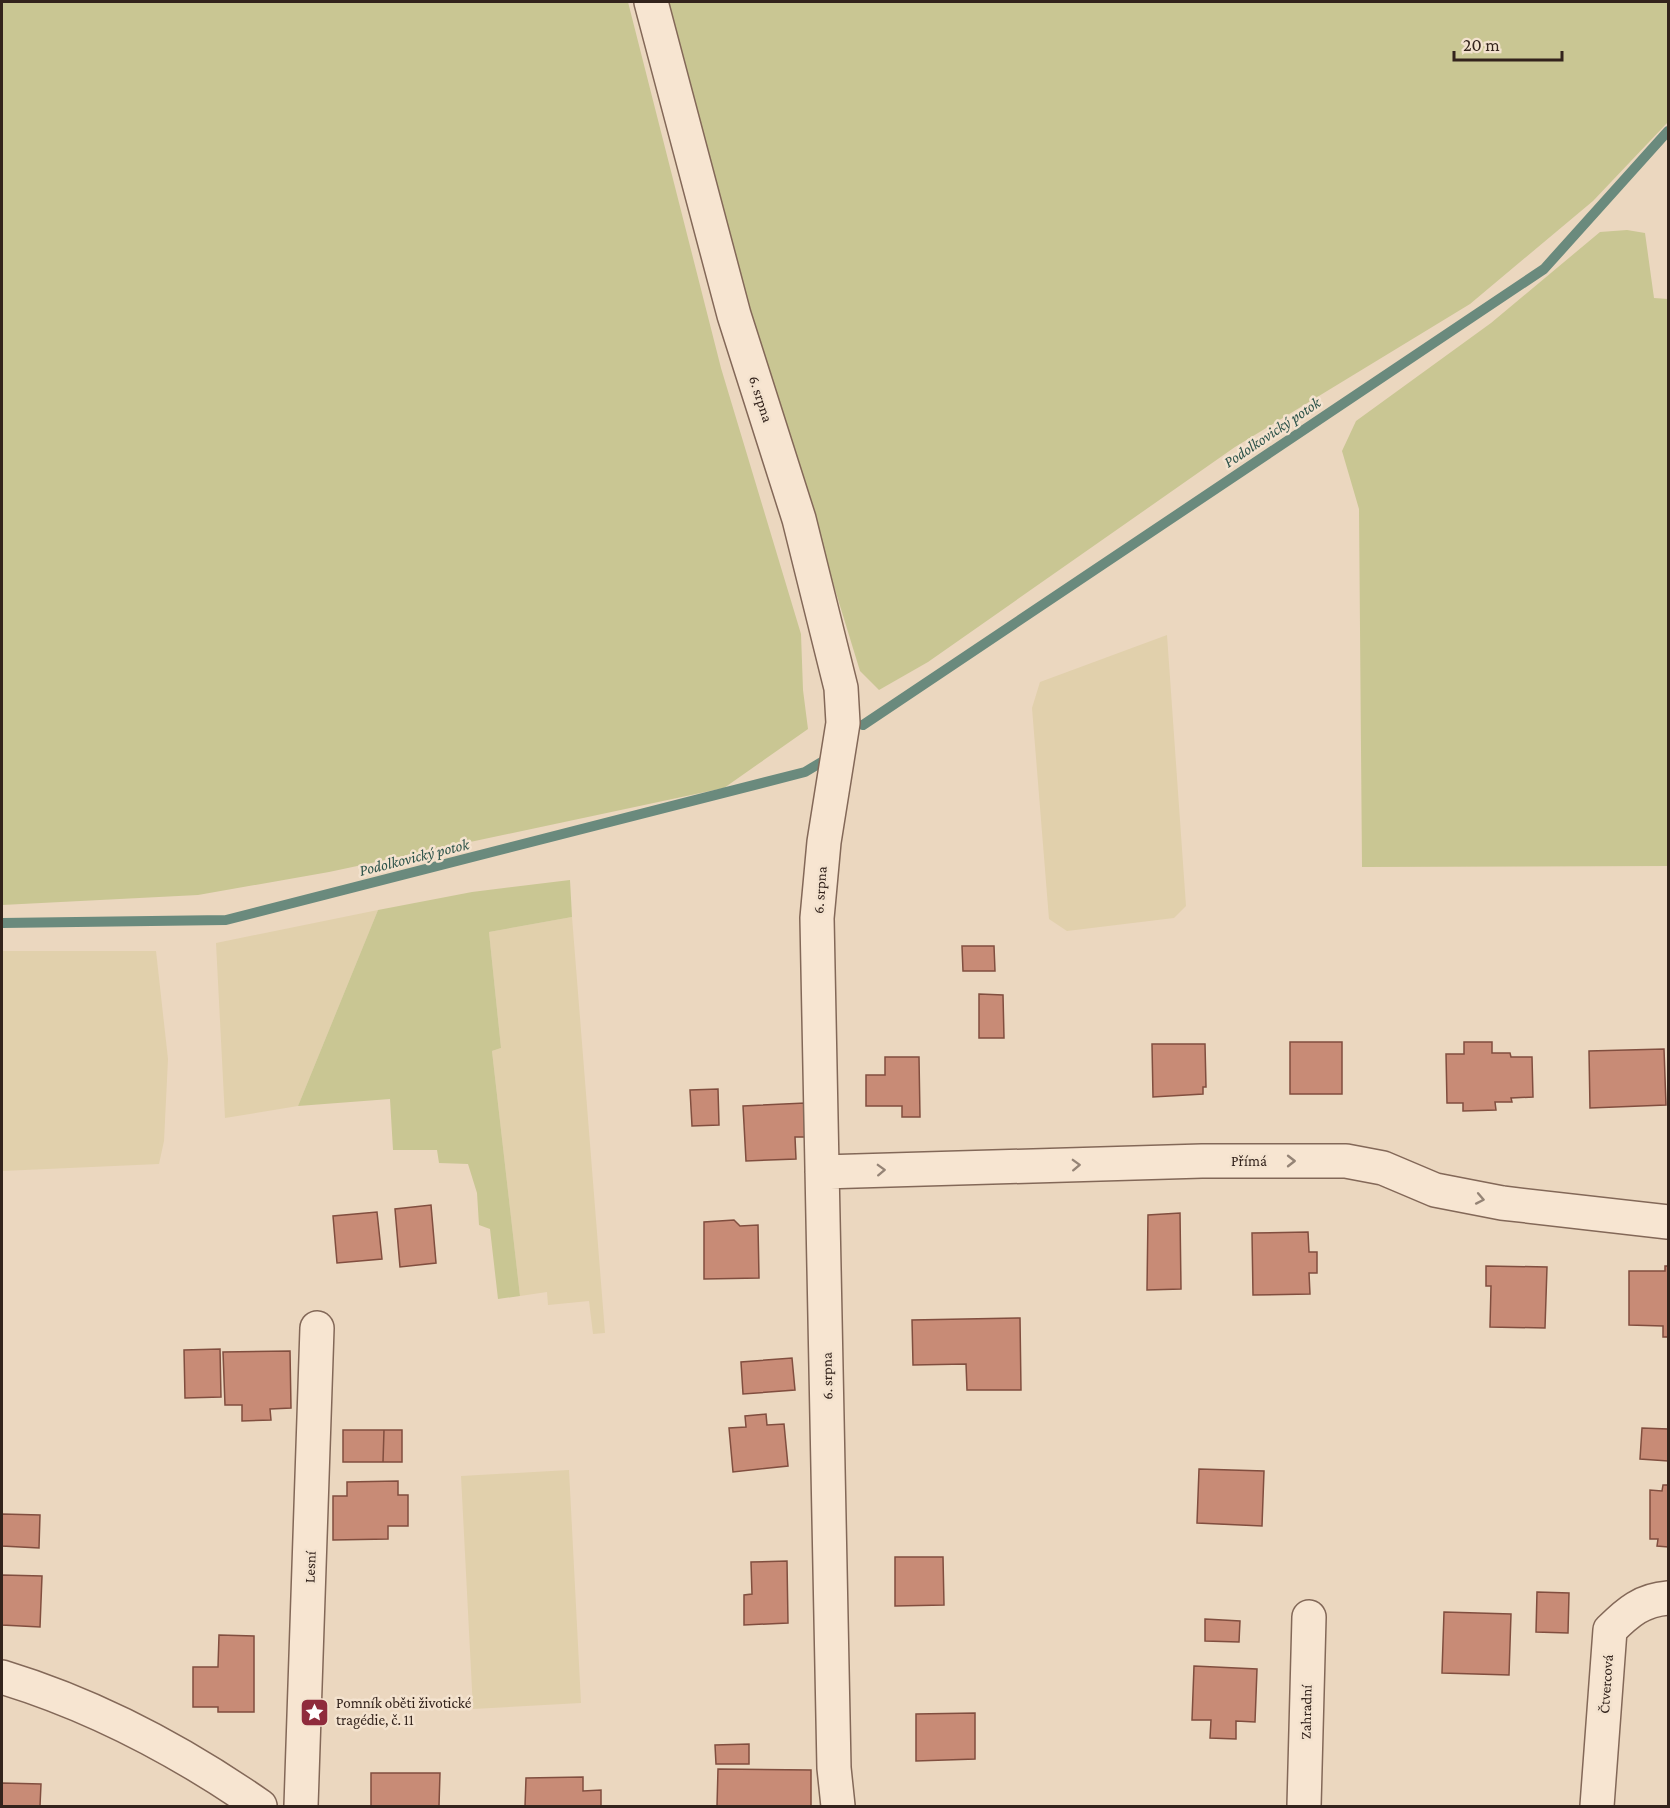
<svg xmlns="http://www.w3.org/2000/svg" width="1670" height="1808" font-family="'Crimson Pro',serif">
<rect width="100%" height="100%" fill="#ebd7bf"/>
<path fill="#e1d0ac" d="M1167 635 1186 906 1174 918 1067 931 1049 919 1032 708 1040 682Z
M378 910 298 1106 225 1118 216 943Z
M572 917 605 1333 593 1334 589 1301 548 1305 547 1292 520 1296 492 1051 501 1048 489 932Z
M2 951H156L168 1059 164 1141 159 1164 2 1171Z
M569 1470 581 1703 473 1709 461 1476Z"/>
<path fill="#c9c693" d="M2 2H628L721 368 801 634 803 690 808 729 724 788 329 872 198 895 2 905Z
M666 2H1668V122L1593 201 1470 304 1235 447 928 662 879 690 860 671 722 221Z
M1627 230 1645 233 1654 298 1668 299V866L1362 867 1359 509 1342 451 1356 421 1491 323 1600 232Z
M570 880 572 917 489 932 501 1048 492 1051 520 1296 498 1299 490 1229 479 1225 477 1193 468 1164 439 1163 437 1150H393L390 1099 298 1106 378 910 472 892Z"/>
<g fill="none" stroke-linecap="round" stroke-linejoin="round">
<path stroke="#6a8a7d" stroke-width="10" d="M863 725 1544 269 1668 131
M2 923 226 920 805 772 825 760"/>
</g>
<path fill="#c88b76" stroke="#814e3f" stroke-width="1.5" d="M962 946H994L995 971H963Z
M979 994 1003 995 1004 1038H979Z
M1290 1042H1342V1094H1290Z
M1464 1042H1492V1053H1510L1511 1057H1532L1533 1097 1511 1098 1512 1102H1495L1496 1110 1463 1111V1103H1447L1446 1054H1464Z
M1152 1044H1205L1206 1087H1203V1094L1153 1097Z
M1664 1049 1666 1105 1590 1108 1589 1051Z
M885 1057H919L920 1117H902V1106H866V1075H885Z
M718 1089 719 1125 692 1126 690 1090Z
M805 1103 807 1137H795L796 1159 746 1161 743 1106Z
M431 1205 436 1263 400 1267 395 1209Z
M377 1212 382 1259 337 1263 333 1216Z
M1180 1213 1181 1289 1147 1290 1148 1215Z
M734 1220 740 1226 758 1225 759 1278 704 1279V1222Z
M1308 1232 1309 1252H1317V1273H1309L1310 1294 1253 1295 1252 1233Z
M1486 1266 1547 1267 1545 1328 1490 1327 1491 1286H1486Z
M1665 1266H1668V1337H1663V1326L1629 1325V1271H1665Z
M1020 1318 1021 1390H967L966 1364 913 1365 912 1320Z
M220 1349 221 1397 185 1398 184 1350Z
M290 1351 291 1408 270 1409 271 1420 242 1421V1405H225L223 1352Z
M792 1358 795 1390 743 1394 741 1362Z
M766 1414 767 1425 784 1424 788 1466 733 1472 729 1428 746 1427 745 1416Z
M1642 1428 1668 1429V1461L1640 1459Z
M343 1430H384L383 1462H343Z
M384 1430H402V1462H383Z
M1199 1469 1264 1471 1262 1526 1197 1523Z
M398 1481V1495H408V1526H388V1539L333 1540V1496H347V1482Z
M1663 1485H1668V1547L1657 1546 1658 1539H1650V1490L1662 1491Z
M2 1514 40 1515 39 1548 2 1546Z
M895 1557H943L944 1605 895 1606Z
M787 1561 788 1623 744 1625V1595L752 1594 751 1562Z
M2 1575 42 1576 40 1627 2 1625Z
M1537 1592 1569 1593 1568 1633 1536 1632Z
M1444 1612 1511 1614 1509 1675 1442 1673Z
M1205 1619 1240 1621 1239 1642 1205 1641Z
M219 1635 254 1636V1712H218V1707H193V1667H218Z
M1194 1666 1257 1669 1255 1722 1236 1721V1739L1210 1738 1211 1720H1192Z
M975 1713V1759L916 1761V1714Z
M749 1744V1764H716L715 1745Z
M718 1769 811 1770V1806H717Z
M371 1773H440L439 1806H371Z
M583 1777V1791L601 1790V1806H525L526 1778Z
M2 1783 41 1784 40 1806H2Z"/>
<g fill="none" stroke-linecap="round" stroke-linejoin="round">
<defs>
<path id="minor" d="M651 2 734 315 799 519 841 688 843 723 824 842 817 918 834 1768 838 1806
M822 1172 1202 1161H1346L1383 1168 1435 1190 1502 1203 1668 1222
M2 1677C94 1705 181 1751 260 1806
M301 1806 317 1328
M1304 1806 1309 1617
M1597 1806 1610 1630C1628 1612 1642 1600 1668 1598"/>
</defs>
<use href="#minor" stroke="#836858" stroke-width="36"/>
<use href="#minor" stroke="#f7e5d1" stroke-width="33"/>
</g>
<defs><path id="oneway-chevron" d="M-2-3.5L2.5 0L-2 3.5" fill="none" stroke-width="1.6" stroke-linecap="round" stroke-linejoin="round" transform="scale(1.5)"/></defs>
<g stroke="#958476">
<use href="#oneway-chevron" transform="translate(1291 1161)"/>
<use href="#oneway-chevron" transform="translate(1076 1165) rotate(-2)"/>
<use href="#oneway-chevron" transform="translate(881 1170) rotate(-2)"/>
<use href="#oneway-chevron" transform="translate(1480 1199) rotate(11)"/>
</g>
<defs>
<symbol id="sight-square" viewBox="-11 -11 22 22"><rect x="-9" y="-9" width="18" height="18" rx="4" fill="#8f2b3c" stroke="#f3e2ce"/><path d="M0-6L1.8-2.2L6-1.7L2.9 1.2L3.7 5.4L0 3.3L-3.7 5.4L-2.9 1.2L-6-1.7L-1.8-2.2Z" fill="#fff"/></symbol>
</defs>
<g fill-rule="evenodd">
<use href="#sight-square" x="298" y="1696" width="33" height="33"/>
</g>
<g text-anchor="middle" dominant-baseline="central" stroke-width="5" stroke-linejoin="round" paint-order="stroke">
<g font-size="15" fill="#33231c" stroke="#f3e2ce">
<text transform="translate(761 399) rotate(72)">6. srpna</text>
<text transform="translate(820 890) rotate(-86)">6. srpna</text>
<text x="1249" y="1161">Přímá</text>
<text transform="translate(827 1376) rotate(-91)">6. srpna</text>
<text transform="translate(310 1567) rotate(-88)">Lesní</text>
<text transform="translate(1606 1684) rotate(-86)">Čtvercová</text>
<text transform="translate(1306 1712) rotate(-89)">Zahradní</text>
</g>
<g font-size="15" fill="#33231c" stroke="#f3e2ce" text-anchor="start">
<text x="336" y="1703">Pomník oběti životické<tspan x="336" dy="17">tragédie, č. 11</tspan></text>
</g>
<g font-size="16" font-style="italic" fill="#2c5249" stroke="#f3e2ce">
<text transform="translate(1272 432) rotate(-34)">Podolkovický potok</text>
<text transform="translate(414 857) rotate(-14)">Podolkovický potok</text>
</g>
</g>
<rect width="1670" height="1808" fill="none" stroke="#33231c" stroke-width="6"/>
<path d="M1454 51v9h108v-9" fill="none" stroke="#33231c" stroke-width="3"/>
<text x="1463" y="51" font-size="18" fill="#33231c" stroke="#f3e2ce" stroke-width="4.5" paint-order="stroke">20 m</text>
</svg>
